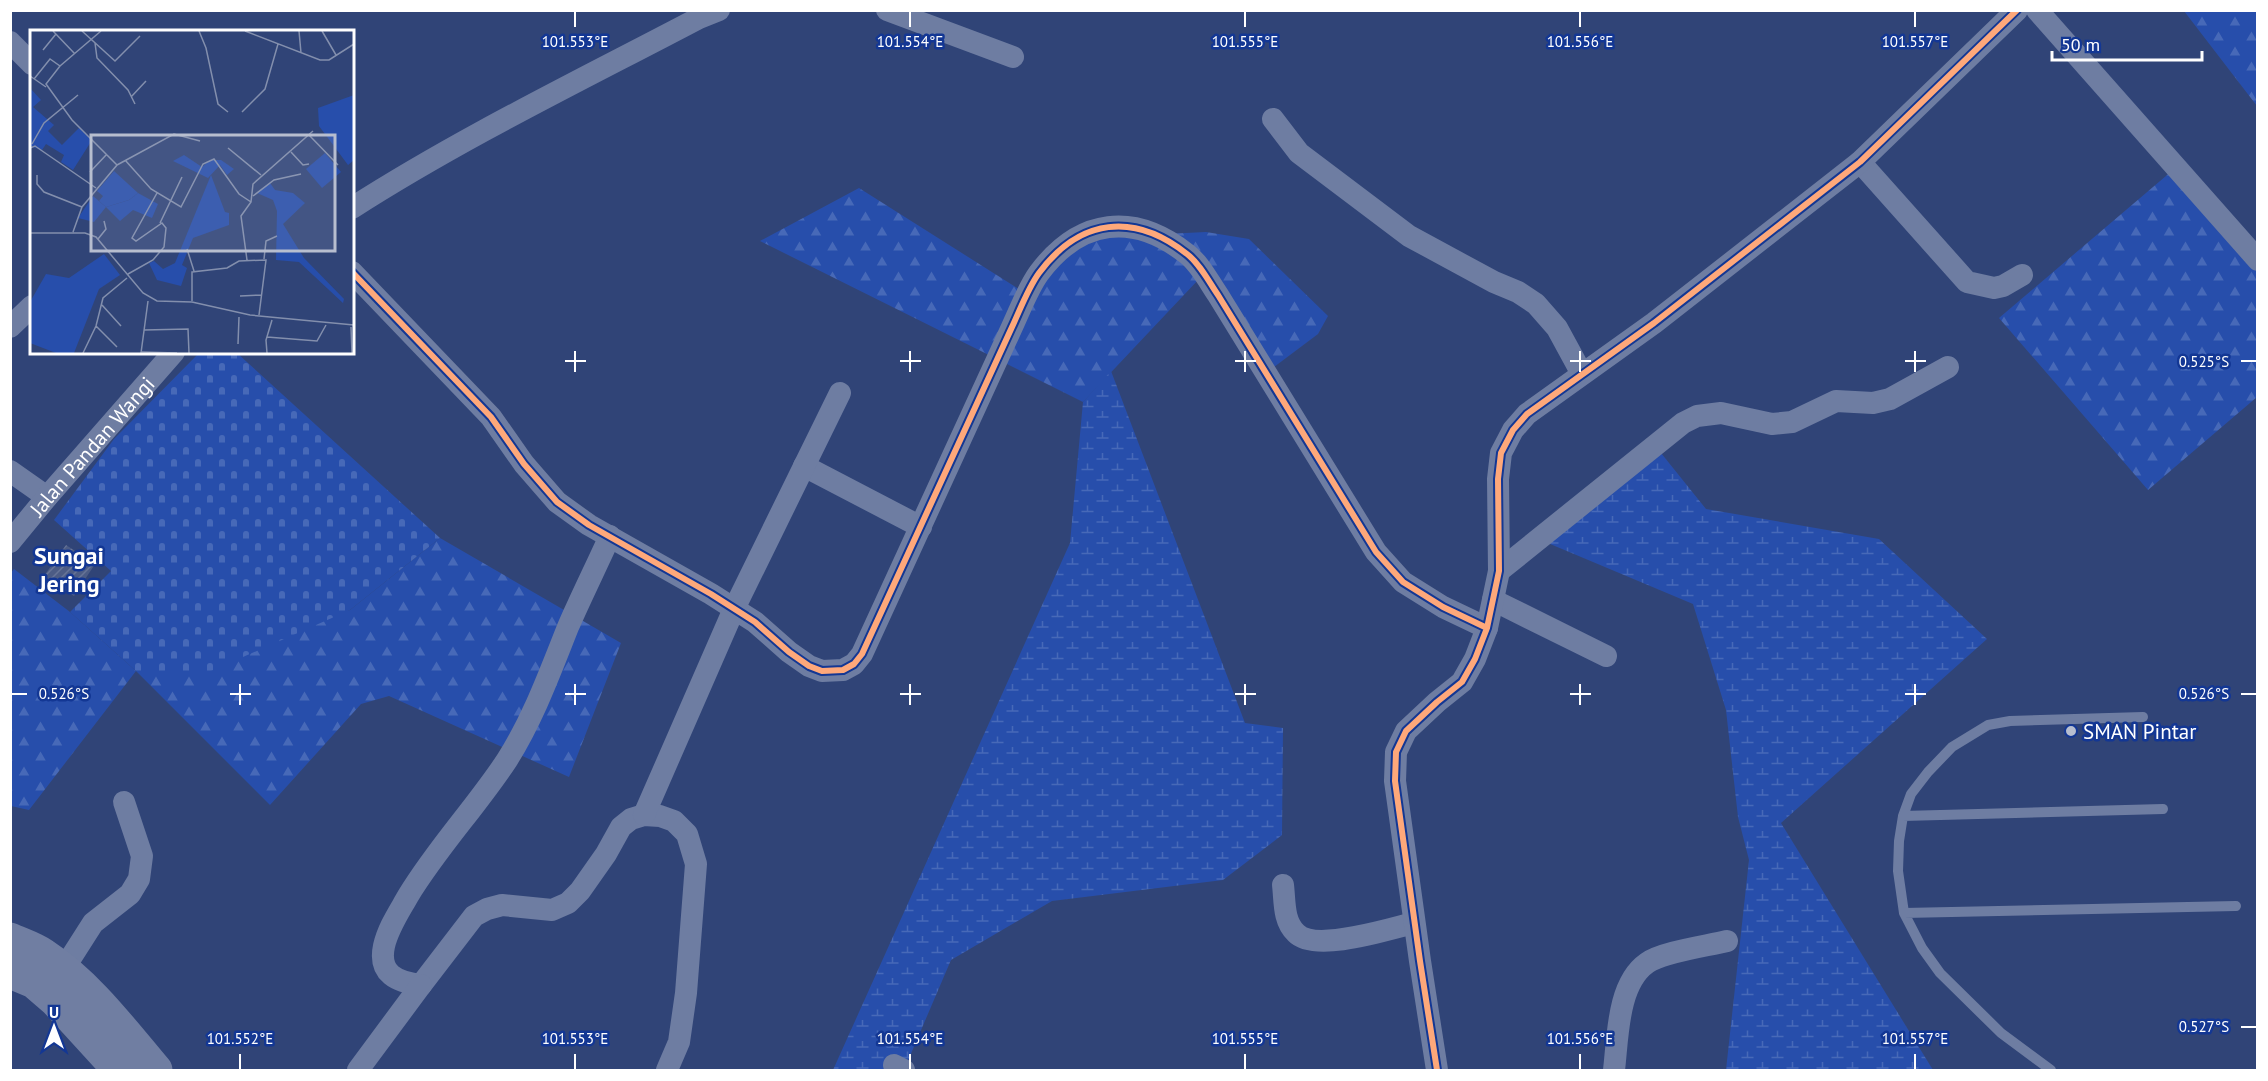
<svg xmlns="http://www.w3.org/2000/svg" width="2268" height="1081" font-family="'PT Sans',sans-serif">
<defs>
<pattern id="forest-firs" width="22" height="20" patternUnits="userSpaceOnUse" patternTransform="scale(1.5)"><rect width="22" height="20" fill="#274eab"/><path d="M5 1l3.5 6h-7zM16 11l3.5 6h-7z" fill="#4769b8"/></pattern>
<pattern id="wetland-marsh" width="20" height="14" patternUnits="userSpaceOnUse" patternTransform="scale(1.5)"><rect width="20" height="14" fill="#274eab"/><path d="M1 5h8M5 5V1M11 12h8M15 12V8" fill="none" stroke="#4769b8"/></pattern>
<pattern id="cemetery-stones" width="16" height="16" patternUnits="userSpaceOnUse" patternTransform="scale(1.5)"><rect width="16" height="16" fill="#274eab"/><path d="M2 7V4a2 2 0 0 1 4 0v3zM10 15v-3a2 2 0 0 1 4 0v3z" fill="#4769b8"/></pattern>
<pattern id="building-hatch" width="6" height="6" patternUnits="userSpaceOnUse" patternTransform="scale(1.5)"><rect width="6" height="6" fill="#4c5c85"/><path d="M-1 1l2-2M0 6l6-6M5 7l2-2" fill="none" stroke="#677497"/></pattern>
</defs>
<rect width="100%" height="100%" fill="#304477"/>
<path fill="url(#forest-firs)" d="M2184 11H2257V106Z
M2173 170 2257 268V397L2148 490 1999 318Z
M859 188 1033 298 1069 249 1103 237 1206 232 1249 239 1328 316 1318 334 1262 376 1199 279 1083 402 760 241Z
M440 538 621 643 569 777 389 696 361 704 270 805 136 671 29 810 11 806 10 574 14 569 70 612 136 671 350 610Z"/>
<path fill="url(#wetland-marsh)" d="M1111 371 1245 723 1283 728 1282 835 1223 880 1052 901 951 960 904 1070H833L1070 543 1083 402Z
M1661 453 1706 509 1879 539 1987 639 1781 823 1933 1070H1726L1749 860 1738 817 1726 710 1693 604 1543 541Z"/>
<path fill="url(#cemetery-stones)" d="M199 353H237L440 538 350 610 211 671H136L70 612 111 571 54 520 114 439Z"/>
<path fill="url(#building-hatch)" d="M66 545 95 564 74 596 44 576Z"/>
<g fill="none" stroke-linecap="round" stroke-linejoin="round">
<path stroke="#6e7da2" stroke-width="10" d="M1903 816 2163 809
M1904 913 2236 906
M2051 1070 2001 1033 1940 973 1922 948 1904 913 1898 871 1899 841 1903 816 1911 794 1928 772 1952 747 1988 725 2010 721 2143 717"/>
<g stroke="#6e7da2" stroke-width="22">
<path d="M887 10 1013 57"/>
<path d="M2037 10 2258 260"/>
<path d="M10 42 32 64"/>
<path d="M1273 119 1299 153 1409 236 1494 282 1518 292 1536 304 1557 328 1582 374"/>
<path d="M1860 162 1967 282 1994 288 2003 286 2022 275"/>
<path d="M352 208C463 137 583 79 699 18L719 10"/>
<path d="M352 272 491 417 524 464 557 502 589 525 711 594 755 622 789 652 809 666 822 671 843 670 854 664 862 654 1012 327C1020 310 1028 288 1039 273 1080 218 1134 212 1187 254 1200 264 1209 282 1218 295L1376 552 1403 582 1443 607 1487 628"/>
<path d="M10 327 32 306"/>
<path d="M804 466 921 527"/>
<path d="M10 471 47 497"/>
<path d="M610 536C596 567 581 597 568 627 550 672 533 719 507 760 476 807 437 848 408 896 399 912 388 928 384 946 378 974 397 982 421 985L474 916 487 909 502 905 552 910 568 903 580 891 606 854 621 827 631 819 644 815 660 816 674 821 687 834 696 864 686 993 679 1042 667 1070"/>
<path id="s1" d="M10 542 47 497 174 352"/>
<path d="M1499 571 1683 423 1697 416 1721 413 1772 424 1792 422 1836 401 1873 403 1890 399 1948 367"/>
<path d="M1493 600 1606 656"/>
<path d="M644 815 734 609 840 393"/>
<path d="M1283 885C1285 901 1283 921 1296 933 1315 953 1389 929 1414 923"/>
<path d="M63 970 93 923 130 894 139 879 142 856 124 802"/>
<path d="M894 1065 904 1070"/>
<path d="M358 1070 421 985"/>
<path d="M1437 1070 1420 961 1395 781 1396 752 1406 731 1437 702 1462 682 1475 659 1487 628 1499 571 1498 479 1501 453 1513 430 1527 414 1654 323 1860 162 2017 10"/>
<path d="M1614 1070C1618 1038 1617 984 1647 963 1662 952 1707 946 1727 941"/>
</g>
<path stroke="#707ea2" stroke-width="33" d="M10 939C21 944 34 948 44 955 87 983 123 1031 156 1070
M10 972 34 982 56 1001 119 1070"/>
<defs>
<path id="cycleway" d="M352 272 491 417 524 464 557 502 589 525 711 594 755 622 789 652 809 666 822 671 843 670 854 664 862 654 1012 327C1020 310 1028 288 1039 273 1080 218 1134 212 1187 254 1200 264 1209 282 1218 295L1376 552 1403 582 1443 607 1487 628
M1437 1070 1420 961 1395 781 1396 752 1406 731 1437 702 1462 682 1475 659 1487 628 1499 571 1498 479 1501 453 1513 430 1527 414 1654 323 1860 162 2017 10"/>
</defs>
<use href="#cycleway" stroke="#133794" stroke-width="10"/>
<use href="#cycleway" stroke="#fea87a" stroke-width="6"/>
</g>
<path fill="none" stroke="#fff" stroke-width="2" d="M575 12V27M910 12V27M1245 12V27M1580 12V27M1915 12V27M575 351V372M910 351V372M1245 351V372M1580 351V372M1915 351V372M565 361H586M900 361H921M1235 361H1256M1570 361H1591M1905 361H1926M2241 361H2256M240 684V705M575 684V705M910 684V705M1245 684V705M1580 684V705M1915 684V705M12 694H27M230 694H251M565 694H586M900 694H921M1235 694H1256M1570 694H1591M1905 694H1926M2241 694H2256M2241 1027H2256M240 1054V1069M575 1054V1069M910 1054V1069M1245 1054V1069M1580 1054V1069M1915 1054V1069"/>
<circle fill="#b7becf" stroke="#133794" stroke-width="2" cx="2071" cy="731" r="6"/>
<g text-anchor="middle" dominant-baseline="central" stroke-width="5" stroke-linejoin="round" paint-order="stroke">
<g font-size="21" fill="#fff" stroke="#133794">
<text stroke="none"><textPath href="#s1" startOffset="126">Jalan Pandan Wangi</textPath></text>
</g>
<g font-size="21" fill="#fff" stroke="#133794" text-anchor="start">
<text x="2083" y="731">SMAN Pintar</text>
</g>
<g font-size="24" font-weight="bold" fill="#fff" stroke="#133794">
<text x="69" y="555">Sungai<tspan x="69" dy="28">Jering</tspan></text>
</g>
</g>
<g transform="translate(30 30)">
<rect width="324" height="324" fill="#304477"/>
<path d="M0 58 11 70 3 77 24 95 18 101 32 115 49 98 62 110 43 140 31 132 34 125 16 114 12 120 0 116ZM324 65V130L318 135 289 96 288 78ZM295 123 311 142 292 158 276 139ZM154 125 172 137 180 130H191L204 139 197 145 190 135 178 148 143 131ZM108 163 128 174 122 188 103 180 90 191 76 177 64 192 48 188 63 166 76 177 99 170Z" fill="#274eab"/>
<path d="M181 145 195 182 199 183V195L163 208 152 235 157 238 151 256 127 250 119 233 124 231 133 239 145 233ZM240 153 245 160 263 163 275 173 253 194 274 228 314 269 313 273 269 232 246 230 247 181 243 170 227 163Z" fill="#274eab"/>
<path d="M84 141 108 163 99 170 76 177 69 171 73 166 67 161ZM74 224 90 245 69 259 44 323H26L0 313V272L16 244 39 248Z" fill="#274eab"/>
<path fill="none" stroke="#838fad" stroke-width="1.5" d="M23 1 45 24M52 1 85 31 110 6M169 1 176 18 188 74 198 82M215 1 290 30H299L324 14M269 1 271 23M292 1 306 25M65 13 67 28 98 60 105 74M13 20 26 4M0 46 16 57M4 49 20 29 30 36M101 67 116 51M212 82 235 59 248 14M279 105 308 135M2 114 14 93 48 65M0 118 5 116 66 158M198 118 231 145M261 122 273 135 279 134M95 130 121 159 151 177 173 134 184 129 209 164 221 172M87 135 144 104 170 111M60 142 77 124M7 145V154L14 162 52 177M223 166 244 150 271 144M130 193 152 147M43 202 52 177 87 135 42 90 16 54 30 36 71 1M0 203H55L66 207 113 263 127 271 162 272 220 285 324 295M68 209 76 199 74 191M157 219 164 241M234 229 236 211 247 206M217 230 211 186 221 172 223 154 283 101M98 244 123 230 134 217 136 198 132 193 106 211 102 208 127 163M210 266 232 265M162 271V242L197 238 209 231 236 230 229 285M72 275 91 296M66 296 87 317M321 297 322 323M114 300 158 299 159 323M237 307 287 311 296 295M208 314 209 287M112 322 147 323M53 323 66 296 73 268 97 248M111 323 118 271M237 323 236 310 242 290"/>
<path fill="#b7becf" fill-opacity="0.15" stroke="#b7becf" stroke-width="3" d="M61 105H305V221H61Z"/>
<rect width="324" height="324" fill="none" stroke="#fff" stroke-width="3"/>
</g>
<g font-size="15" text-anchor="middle" fill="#fff" stroke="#133794" stroke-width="5" stroke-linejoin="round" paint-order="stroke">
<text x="575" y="47">101.553°E</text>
<text x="910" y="47">101.554°E</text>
<text x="1245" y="47">101.555°E</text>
<text x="1580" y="47">101.556°E</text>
<text x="1915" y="47">101.557°E</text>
<text x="2204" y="367">0.525°S</text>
<text x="64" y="699">0.526°S</text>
<text x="2204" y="699">0.526°S</text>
<text x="2204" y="1032">0.527°S</text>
<text x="240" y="1044">101.552°E</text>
<text x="575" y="1044">101.553°E</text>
<text x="910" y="1044">101.554°E</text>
<text x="1245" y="1044">101.555°E</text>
<text x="1580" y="1044">101.556°E</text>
<text x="1915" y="1044">101.557°E</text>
</g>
<rect width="2268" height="1081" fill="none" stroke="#ffffff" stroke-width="24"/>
<g transform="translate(54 1027)" stroke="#133794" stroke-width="4.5" paint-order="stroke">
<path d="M0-4.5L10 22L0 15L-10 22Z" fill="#ffffff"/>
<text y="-9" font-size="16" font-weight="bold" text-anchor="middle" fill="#ffffff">U</text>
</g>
<path d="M2052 51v9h150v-9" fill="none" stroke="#ffffff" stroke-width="3"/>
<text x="2061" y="51" font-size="18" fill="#ffffff" stroke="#133794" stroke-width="4.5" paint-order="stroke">50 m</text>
</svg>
